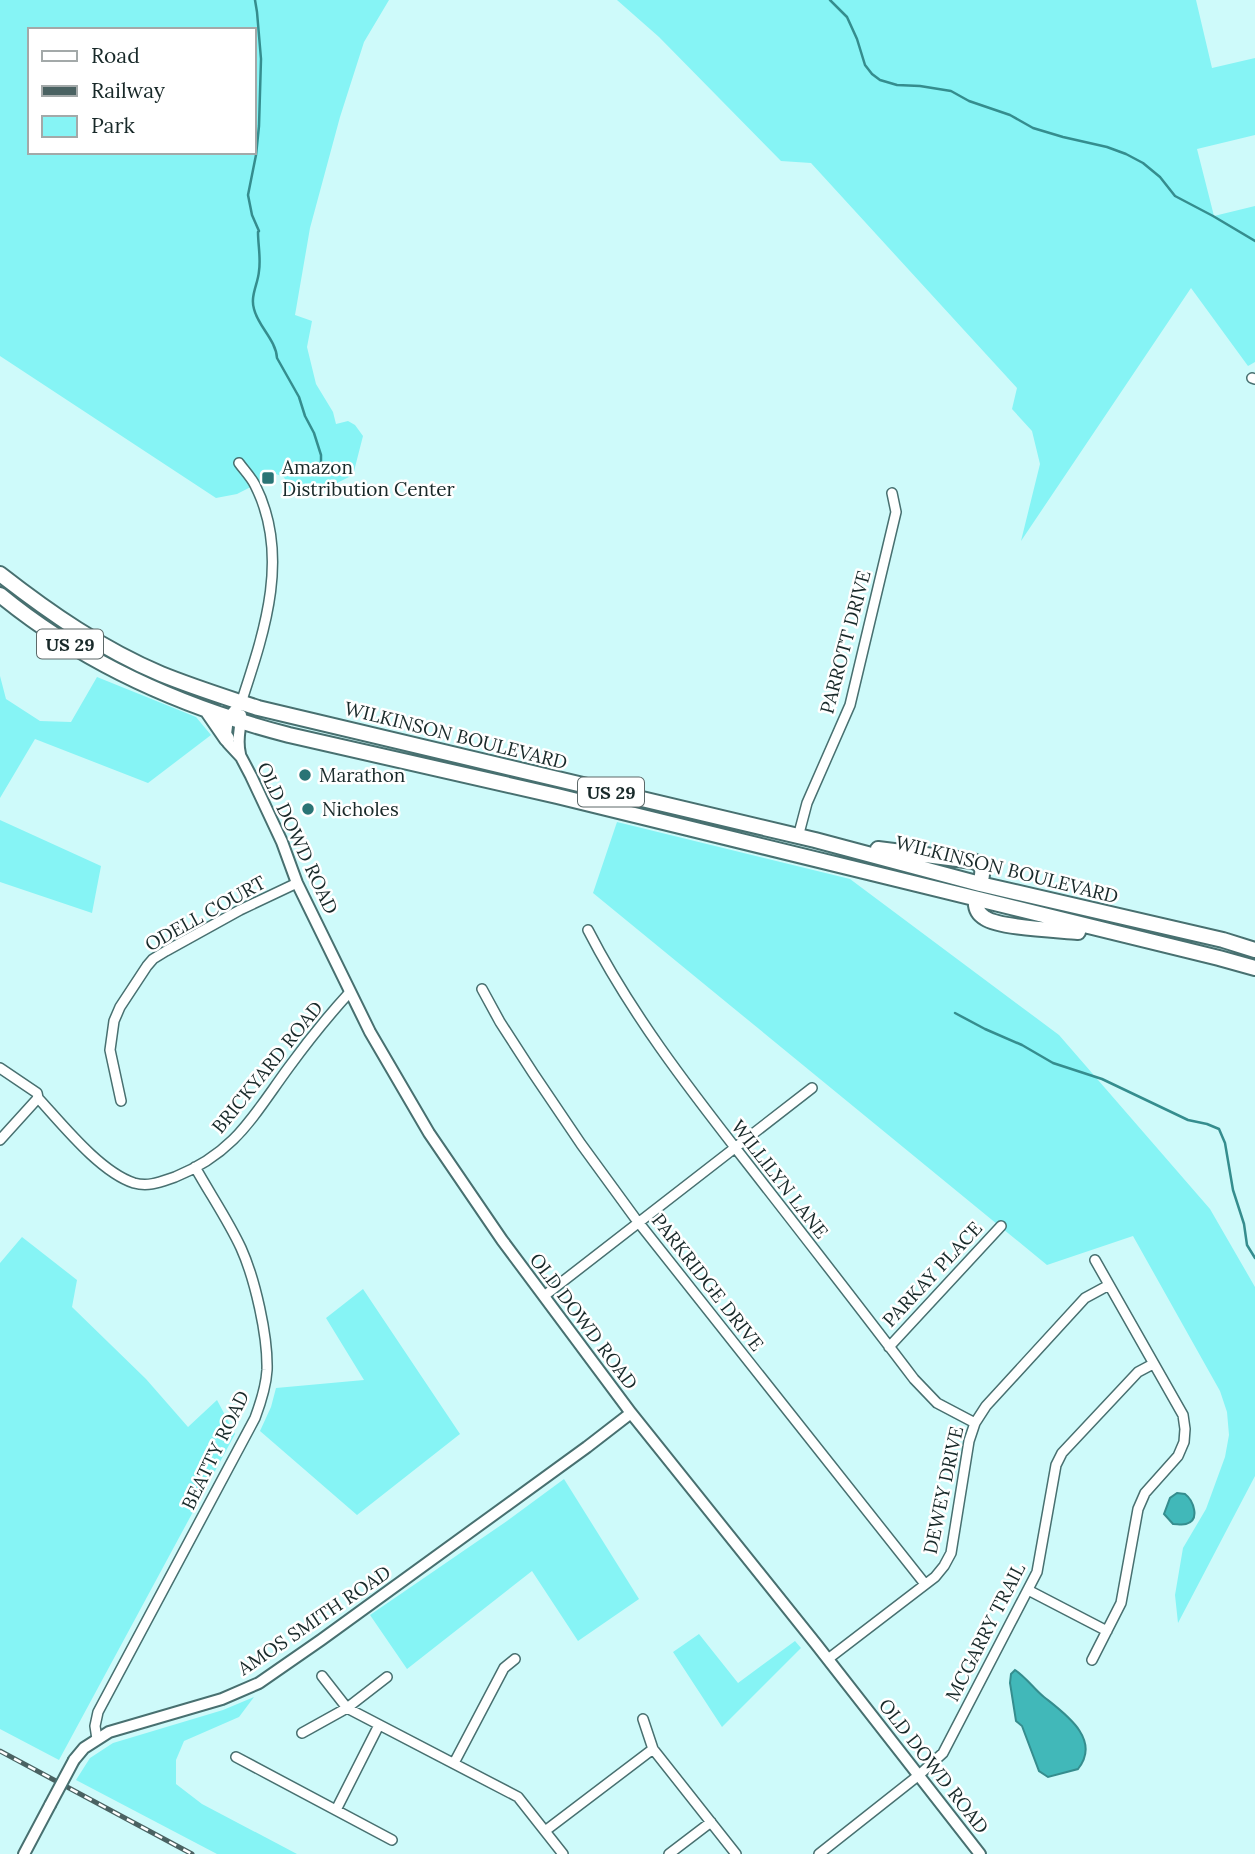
<svg xmlns="http://www.w3.org/2000/svg" width="1255" height="1854" font-family="Lora,serif">
<rect width="100%" height="100%" fill="#cefafa"/>
<path fill="#86f4f5" fill-rule="evenodd" d="M0 0H389L364 42 340 117 310 228 295 315 312 321 307 347 316 384 333 412 336 424 348 421 355 425 363 436 353 475 331 486 291 493 284 477 276 474 237 494 216 498 0 356ZM30 30H254V152H30Z
M617 0H1196L1212 68 1255 58V135L1197 149 1214 216 1255 206V362L1248 366 1191 288 1021 541 1040 464 1032 431 1012 409 1017 388 811 163 781 161 659 37Z
M0 676 6 699 40 721 71 722 97 677 196 717 211 735 148 783 35 739 0 798Z
M0 820 101 866 92 913 0 882Z
M617 822 850 879 1059 1035 1210 1209 1255 1287V1476L1178 1623 1175 1595 1183 1548 1206 1509 1225 1457 1229 1435 1227 1412 1220 1391 1133 1236 1047 1265 593 893Z
M22 1237 77 1280 72 1307 146 1379 188 1427 217 1400 235 1434 59 1760 0 1729V1263Z
M363 1289 460 1434 357 1515 260 1431 271 1407 276 1388 364 1380 326 1318Z
M564 1479 639 1599 578 1641 532 1571 407 1669 370 1615 507 1521Z
M699 1634 738 1683 795 1641 801 1648 722 1727 673 1652Z
M254 1697 239 1717 184 1741 176 1760V1784L202 1804 297 1854H217L76 1780 90 1758 113 1743 223 1710Z"/>
<path fill="#41b8b9" stroke="#358d8e" stroke-width="2" d="M1177 1493 1185 1494C1193 1500 1201 1520 1186 1524 1182 1525 1177 1524 1173 1524L1164 1514 1170 1498Z
M1015 1670C1026 1677 1034 1689 1044 1697 1064 1713 1102 1739 1078 1769L1048 1777 1039 1771 1022 1726 1016 1721 1010 1683 1011 1674Z"/>
<g fill="none" stroke-linecap="round" stroke-linejoin="round">
<path stroke="#358d8e" stroke-width="2.5" d="M255 0 257 12 261 59 259 126 256 155 248 195 252 215 259 231 258 232C258 245 261 258 259 271 258 284 250 296 254 309 258 326 276 340 277 358L299 397 305 416 314 433 321 455V474
M830 0 847 17 857 39 865 65 872 74 880 80 897 85 920 86 951 91 969 101 1010 115 1033 128 1063 137 1107 147 1126 154 1143 163 1160 177 1175 196 1213 216 1255 241
M955 1013 985 1029 1022 1045 1053 1063 1102 1079 1188 1120 1207 1124 1219 1129 1225 1143 1233 1190 1244 1224 1247 1245 1255 1258"/>
<defs>
<path id="minor" d="M1252 378 1255 379
M239 463C244 470 251 477 255 485 291 556 264 633 241 703
M798 837 807 803 850 705 896 512 892 493
M588 930C630 1012 687 1086 744 1159 801 1232 858 1305 914 1379L937 1403 975 1423
M482 989 500 1022 533 1073 581 1144 635 1218 925 1584
M0 1068 37 1093 38 1098C62 1124 100 1172 134 1183 149 1187 160 1182 175 1177 235 1153 253 1116 289 1067 308 1041 328 1016 350 992
M121 1101 110 1050 114 1021 120 1007 147 966 153 959 166 951 240 910 297 883
M0 1140 38 1098
M544 1296 812 1088
M889 1347 1001 1226
M1028 1590 1107 1631
M828 1659 935 1577 944 1566 951 1553 969 1441 975 1423 986 1406 1085 1298 1109 1285
M1092 1660 1121 1603 1138 1509 1145 1493 1178 1456 1184 1442 1185 1429 1183 1415 1095 1260
M322 1676 347 1708 518 1797 563 1854
M643 1719 653 1749 736 1854
M302 1733 347 1708 387 1677
M97 1739 95 1726 98 1712 255 1418C261 1402 266 1387 267 1370 268 1336 255 1279 241 1248 228 1220 210 1194 195 1167
M236 1757 392 1840
M454 1763 504 1668 515 1659
M336 1810 379 1725
M545 1831 653 1749
M669 1854 711 1822
M819 1854 919 1775 943 1753 1037 1572 1056 1465 1062 1453 1138 1372 1153 1364"/>
<path id="tertiary" d="M241 703 228 718 226 734 228 743 241 757 251 776 282 842 297 883 370 1032 429 1133 502 1240 631 1413 816 1644 980 1854
M240 754C236 737 241 731 241 715
M74 1760 84 1748 109 1732 222 1699 259 1683 321 1640 587 1447 631 1413
M24 1854 50 1805"/>
<path id="primary" d="M0 574C50 613 102 649 161 674 193 687 225 697 258 708L815 840 980 884 1223 940 1255 950
M0 595C84 664 184 708 289 735L557 796 1219 958 1255 968
M207 710 227 739
M878 849 973 861C985 865 983 873 980 884
M976 899C975 908 978 914 985 918 999 928 1058 930 1078 932"/>
</defs>
<use href="#minor" stroke="#487070" stroke-width="12"/>
<use href="#tertiary" stroke="#487070" stroke-width="14"/>
<use href="#primary" stroke="#487070" stroke-width="18"/>
<use href="#minor" stroke="#fff" stroke-width="9"/>
<use href="#tertiary" stroke="#fff" stroke-width="10"/>
<use href="#primary" stroke="#fff" stroke-width="14"/>
<defs>
<path id="rail" d="M0 1751 192 1854"/>
</defs>
<use href="#rail" stroke="#4a6262" stroke-width="5"/>
<use href="#rail" stroke="#fff" stroke-width="2.5" stroke-dasharray="8" stroke-linecap="butt"/>
<defs>
<path id="tertiary-bridge" d="M50 1805 74 1760"/>
</defs>
<use href="#tertiary-bridge" stroke="#487070" stroke-width="14" stroke-linecap="butt"/>
<use href="#tertiary-bridge" stroke="#fff" stroke-width="10"/>
</g>
<g fill="#2a7475" stroke="#fff" stroke-width="2.5">
<rect x="261" y="471" width="14" height="14" rx="3.5"/>
<circle cx="305" cy="775" r="7"/>
<circle cx="308" cy="809" r="7"/>
</g>
<g text-anchor="middle" dominant-baseline="central" stroke-width="5" stroke-linejoin="round" paint-order="stroke">
<g fill="#fff" stroke="#5d6969" stroke-width="2">
<rect x="37" y="629.5" width="66" height="29" rx="5"/>
<rect x="578" y="777.5" width="66" height="29" rx="5"/>
</g>
<g font-size="18" font-weight="bold" fill="#182929">
<text x="70" y="644">US 29</text>
<text x="611" y="792">US 29</text>
</g>
<g font-size="19" fill="#182929" stroke="#fff" text-anchor="start">
<text x="282" y="467">Amazon<tspan x="282" dy="22">Distribution Center</tspan></text>
<text x="319" y="775">Marathon</text>
<text x="322" y="809">Nicholes</text>
</g>
<g font-size="19" fill="#182929" stroke="#fff">
<text transform="translate(845 642) rotate(-75)">PARROTT DRIVE</text>
<text transform="translate(456 735) rotate(14)">WILKINSON BOULEVARD</text>
<text transform="translate(298 838) rotate(65)">OLD DOWD ROAD</text>
<text transform="translate(1007 869) rotate(14)">WILKINSON BOULEVARD</text>
<text transform="translate(205 913) rotate(-29)">ODELL COURT</text>
<text transform="translate(267 1067) rotate(-51)">BRICKYARD ROAD</text>
<text transform="translate(780 1179) rotate(52)">WILLILYN LANE</text>
<text transform="translate(932 1274) rotate(-47)">PARKAY PLACE</text>
<text transform="translate(708 1282) rotate(52)">PARKRIDGE DRIVE</text>
<text transform="translate(584 1321) rotate(53)">OLD DOWD ROAD</text>
<text transform="translate(215 1450) rotate(-64)">BEATTY ROAD</text>
<text transform="translate(943 1490) rotate(-78)">DEWEY DRIVE</text>
<text transform="translate(314 1620) rotate(-34)">AMOS SMITH ROAD</text>
<text transform="translate(985 1632) rotate(-63)">MCGARRY TRAIL</text>
<text transform="translate(934 1766) rotate(52)">OLD DOWD ROAD</text>
</g>
</g>
<rect x="28" y="28" width="228" height="126" fill="#ffffff" stroke="#a3a9a9" stroke-width="2"/>
<rect x="42" y="51" width="35" height="10" fill="#ffffff" stroke="#a3a9a9" stroke-width="2"/>
<text x="91" y="63" font-size="21" fill="#182929">Road</text>
<rect x="42" y="86" width="35" height="10" fill="#4a6262" stroke="#a3a9a9" stroke-width="2"/>
<text x="91" y="98" font-size="21" fill="#182929">Railway</text>
<rect x="42" y="116" width="35" height="21" fill="#86f4f5" stroke="#a3a9a9" stroke-width="2"/>
<text x="91" y="133" font-size="21" fill="#182929">Park</text>
</svg>
